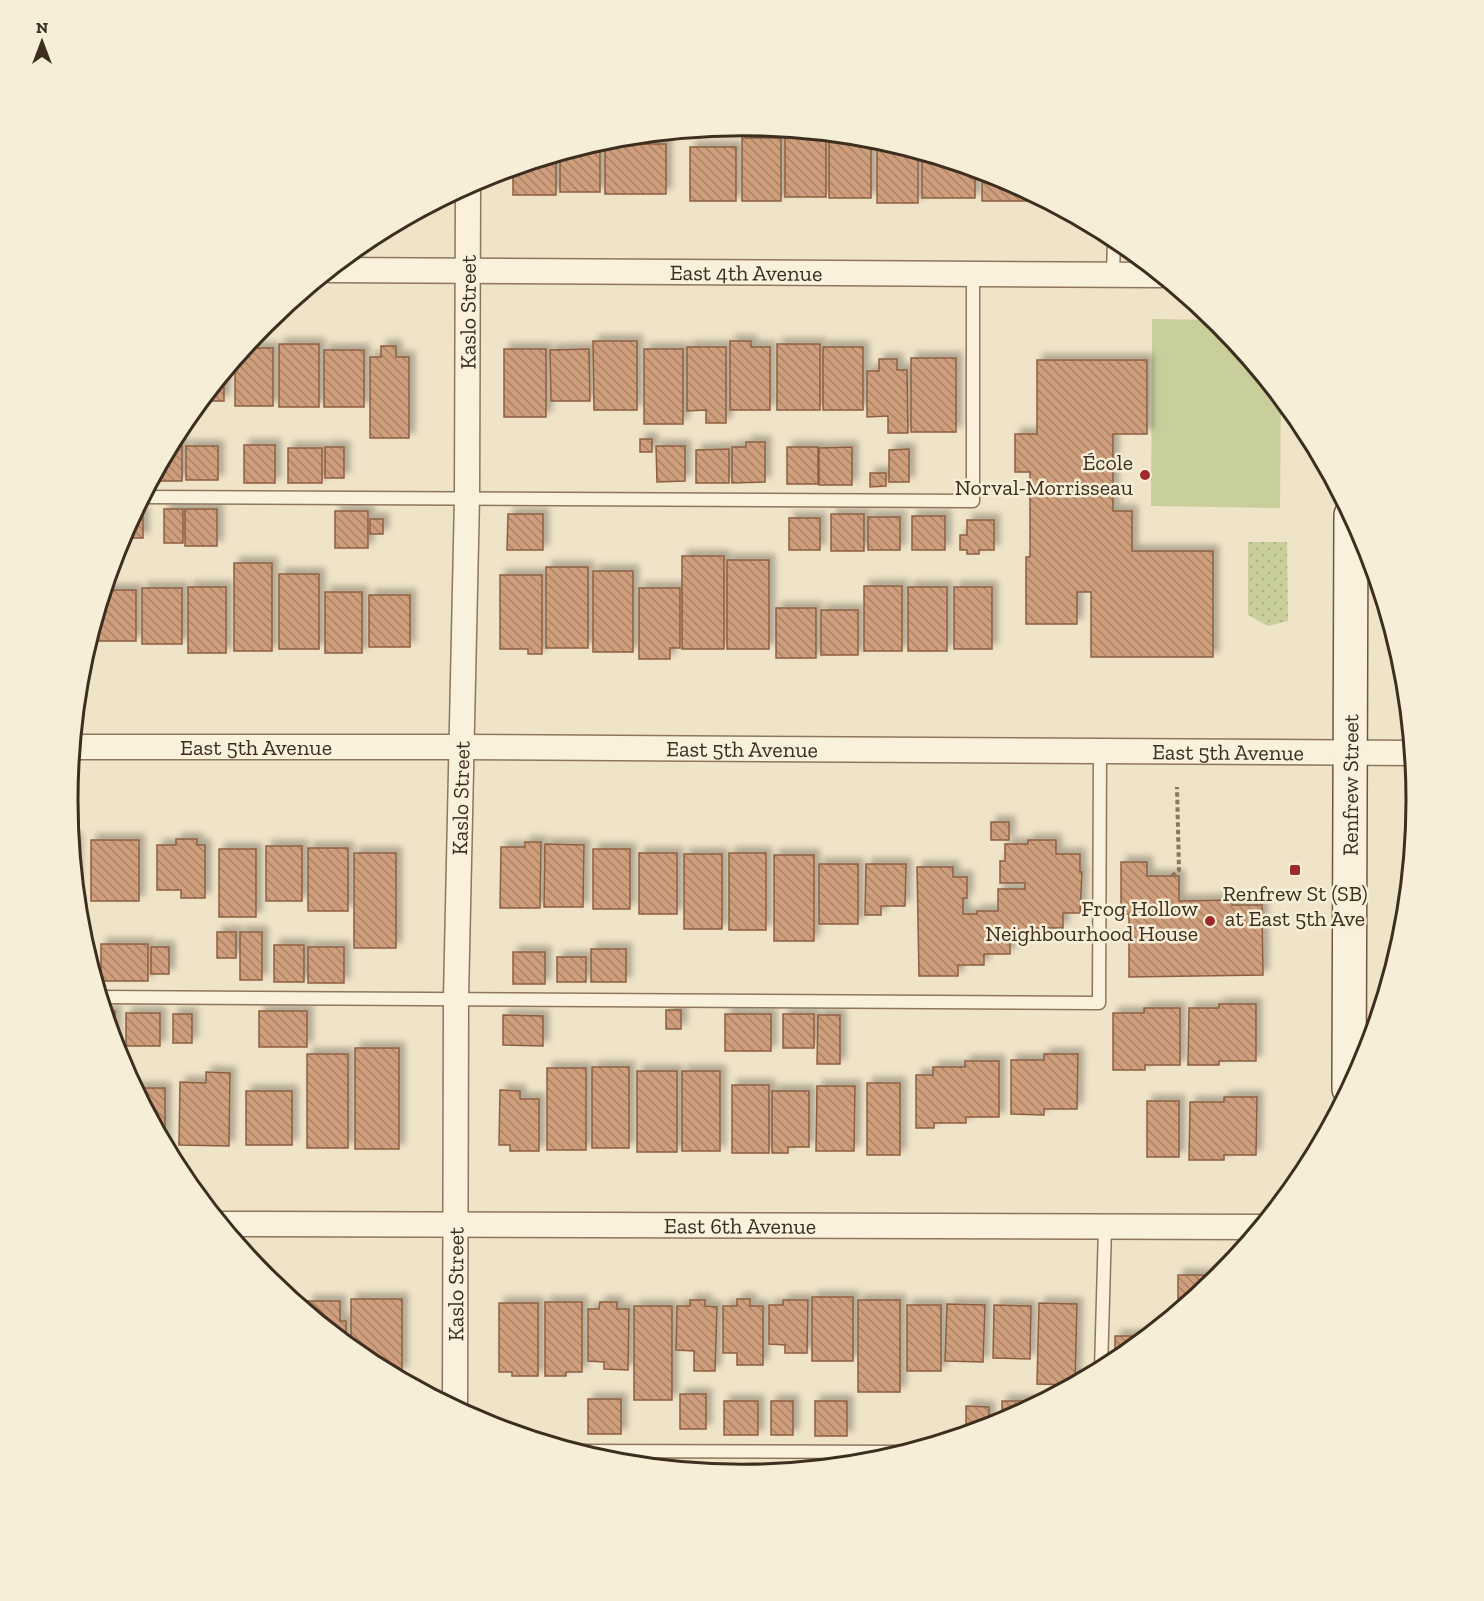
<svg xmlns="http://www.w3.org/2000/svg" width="1484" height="1601" font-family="'Zilla Slab',serif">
<defs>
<pattern id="grass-dots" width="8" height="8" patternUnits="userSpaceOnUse" patternTransform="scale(1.5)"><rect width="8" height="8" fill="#c9cf9b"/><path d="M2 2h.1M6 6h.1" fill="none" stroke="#aeb285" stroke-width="1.8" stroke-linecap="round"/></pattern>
<pattern id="building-back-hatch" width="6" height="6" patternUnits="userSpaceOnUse" patternTransform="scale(1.5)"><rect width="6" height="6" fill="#cf9f7d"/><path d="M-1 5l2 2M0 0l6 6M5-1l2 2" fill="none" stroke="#a98266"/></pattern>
<filter id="shadow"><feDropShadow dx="5.5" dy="-5.5" stdDeviation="3" flood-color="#0004"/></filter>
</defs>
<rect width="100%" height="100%" fill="#f0e4c8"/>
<path fill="url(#grass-dots)" d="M1248 542H1287L1288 621 1268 626 1248 615Z
M622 1463 852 1464 742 1475Z"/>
<path fill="#c9cf9b" d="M1152 319 1215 320 1281 399 1280 508 1151 506Z"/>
<path fill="url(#building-back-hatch)" stroke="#8d5f41" stroke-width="1.5" filter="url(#shadow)" d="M785 135H826V197H785Z
M829 135 871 139V198H829Z
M742 138H781V201H742Z
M877 140 918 152V203H877Z
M600 142V192H560V154Z
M605 144H666V194H605Z
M690 147H736V201H690Z
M922 154 975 170V198H922Z
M556 156V195H513V169Z
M982 172 1000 177 1036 196V201H982Z
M593 341H637V410H594Z
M730 341H751V347H770V410H730Z
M279 344H319V407H279Z
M777 344H820V410H777Z
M381 346H396V357H409V438H370V357H381Z
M687 347H726V423H706V410L687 411Z
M823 347H863V410H823Z
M245 348H273V406H235V360Z
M504 349H546V417H504Z
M589 349 590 401H551L550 350Z
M644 349H683V424H644Z
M324 350H364V407H324Z
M911 358H956V432H911Z
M879 359H897V370H907L908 433H888V416L867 417V371H879Z
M1037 360H1147V434H1113V511H1132V551H1213V657H1091V592H1077V624H1026V557H1030V472H1015V434H1037Z
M224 373V401H201Z
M640 439H652V452H640Z
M746 442H765V482L732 483V447H746Z
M171 444H182V481H152Z
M244 445H275V483H244Z
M186 446H218V480H186Z
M656 446H685V481L657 482Z
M325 447H344V478H325Z
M787 447H818V484H787Z
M852 447V485H819V448Z
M288 448H322V483H288Z
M729 449V483H696V450Z
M909 449V482H889V450Z
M870 473H886V486L870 487Z
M164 509H183V543H164Z
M185 509H217V546H185Z
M335 511H368V548H335Z
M135 513H143V538H121Z
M508 514H543V550H507Z
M831 514H864V551H831Z
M912 516H945V550H912Z
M868 517H900V550H868Z
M789 518H820V550H789Z
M370 519H383V534H370Z
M967 520H994V550H979V554H967V550H960V535H967Z
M682 556H724V649H682Z
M727 560H769V649H727Z
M234 563H272V651H234Z
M546 567H588V648H546Z
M593 571H633V652H593Z
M279 574H319V649H279Z
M500 575H542V654H528V649H500Z
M864 586H902V651H864Z
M188 587H226V653H188Z
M908 587H947V651H908Z
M954 587H992V649H954Z
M142 588H182V644H142Z
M639 588H680V648H670V659H639Z
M104 590H136V641H96V616Z
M325 592H362V653H325Z
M369 595H410V647H369Z
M776 608H816V658H776Z
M821 610H858V655H821Z
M991 822H1009V840H991Z
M71 839H76V889Z
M176 839H197V845H205V898H181V890H157V845H176Z
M91 840H139V901H91Z
M1028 840H1056V854H1080V872H1082L1080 913H1063V928H1037V939H1010V954H984V965H958V976H919L917 867H953V877H967V898H963V914H977V911H998V889H1025V883H1000V861H1005V844H1028Z
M525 842H541L540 908H500L501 847H525Z
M545 844 584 845 583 907H544Z
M266 846H302V901H266Z
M308 848H348V911H308Z
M219 849H256V917H219Z
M593 849H630V909H593Z
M354 853H396V948H354Z
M639 853H677V914H639Z
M729 853H766V930H729Z
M684 854H722V929H684Z
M774 855H814V941H774Z
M1121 862H1147V876H1179V901L1232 900V905H1262L1263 975 1129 977V914H1121Z
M819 864H858V924H819Z
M866 864H906L905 906H881V915H865Z
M217 932H236V958H217Z
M240 932H262V980H240Z
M101 944H148V981H101Z
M274 945H304V982H274Z
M151 947H169V974H151Z
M308 947H344V983H308Z
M591 949H626V982H591Z
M513 952H545V984H513Z
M557 957H586V982H557Z
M1219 1004H1256V1061H1219V1065H1188L1189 1008H1219Z
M1144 1008H1180V1065H1145V1070H1113V1013H1144Z
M666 1010H681V1029H666Z
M104 1011H115V1044H114Z
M259 1011H307V1047H259Z
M126 1013H160V1046H126Z
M173 1014H192V1043H173Z
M725 1014H771V1051H725Z
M783 1014H814V1048H783Z
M503 1015 543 1016V1046L503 1045Z
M818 1015H840V1064H817Z
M355 1048H399V1149H355Z
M307 1054H348V1148H307Z
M1044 1054H1078L1077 1109H1044V1115L1011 1114V1060H1044Z
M965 1061H999V1117H966V1123H934V1128H916V1075H933V1067H965Z
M592 1067H629V1148H592Z
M547 1068H586V1150H547Z
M637 1071H677V1152H637Z
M682 1071H720V1151H682Z
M206 1072 230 1073 229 1146 179 1145 180 1082 206 1083Z
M867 1083H900V1155H867Z
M732 1085H769V1153H732Z
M817 1086H855L854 1151H816Z
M134 1088H165V1145Z
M500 1090 520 1091V1099H539V1151H510V1145H499Z
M246 1091H292V1145H246Z
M772 1091H809V1147H788V1153H772Z
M1224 1097H1257L1256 1155H1224V1160H1189L1190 1102H1224Z
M1147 1101H1179V1157H1147Z
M1178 1275H1221L1178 1311Z
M812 1297H853V1361H812Z
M351 1299H402V1372H387L367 1361 351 1348Z
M737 1299H750V1306H763V1365H737V1353H723V1306H737Z
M690 1300H705V1306L717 1307 715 1371H694V1351L676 1350 677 1306H690Z
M783 1300H808L807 1353H785V1345L769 1344V1305H783Z
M858 1300H900V1392H858Z
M308 1301H340V1321H346V1344L308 1313Z
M545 1302H582V1372H566V1376H545Z
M600 1302H617V1309H629L628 1370 604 1369V1362L588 1361V1309H599Z
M499 1303H538V1376H512V1372H499Z
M1039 1303 1077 1304 1075 1384 1072 1385 1037 1384Z
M947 1304 985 1305 983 1362 945 1361Z
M907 1305H941V1371H907Z
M994 1305 1031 1306 1030 1359 993 1358Z
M634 1306H672V1400H634Z
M1115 1336H1142V1340L1115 1361Z
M680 1394H706V1429H680Z
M588 1399H621V1434H588Z
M724 1401H758V1435H724Z
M771 1401H793V1435H771Z
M815 1401H847V1436H815Z
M1002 1401H1030V1408L1002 1423Z
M966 1406 989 1407V1427L966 1434Z"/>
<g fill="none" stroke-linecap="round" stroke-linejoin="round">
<defs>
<path id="lane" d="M1113 275 1114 238
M143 497 973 501V274
M100 997 1099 1003 1100 751
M1101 1370 1105 1227
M573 1451 906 1452"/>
<g id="street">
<path id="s1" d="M330 270 1160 275"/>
<path id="s2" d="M73 747H461L1412 753"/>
<path id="s3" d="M221 1224 1260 1227"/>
<path id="s4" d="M455 1408 456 998 467 497 468 186"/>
</g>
<g id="secondary">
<path id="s5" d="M1349 1089 1351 515"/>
</g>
</defs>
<use href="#lane" stroke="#8d765c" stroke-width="15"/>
<use href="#street" stroke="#8d765c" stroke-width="27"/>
<use href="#secondary" stroke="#6f573f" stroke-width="36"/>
<path stroke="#8d765c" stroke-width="4" stroke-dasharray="4.5 3" stroke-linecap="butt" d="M1172 876 1179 870 1177 787"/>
<use href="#lane" stroke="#faf1dc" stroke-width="12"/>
<use href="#street" stroke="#faf1dc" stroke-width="24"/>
<use href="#secondary" stroke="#faf1dc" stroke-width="33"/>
</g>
<g fill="#9e2a2b" stroke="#f7eed8" stroke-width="2">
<circle cx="1145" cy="475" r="6"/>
<rect x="1289" y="864" width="12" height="12" rx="3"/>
<circle cx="1210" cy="921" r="6"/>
</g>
<g text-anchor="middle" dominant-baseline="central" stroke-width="5" stroke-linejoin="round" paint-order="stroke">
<g font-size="22" fill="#3d2e20" stroke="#f7eed8">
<text stroke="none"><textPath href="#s1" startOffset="416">East 4th Avenue</textPath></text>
<text stroke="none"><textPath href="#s4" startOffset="1096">Kaslo Street</textPath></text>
<text stroke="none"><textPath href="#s2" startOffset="183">East 5th Avenue</textPath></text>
<text stroke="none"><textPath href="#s2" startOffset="669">East 5th Avenue</textPath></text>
<text stroke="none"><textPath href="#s2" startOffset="1155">East 5th Avenue</textPath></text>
<text stroke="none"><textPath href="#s5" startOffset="304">Renfrew Street</textPath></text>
<text stroke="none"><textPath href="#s4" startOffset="610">Kaslo Street</textPath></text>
<text stroke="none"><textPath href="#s3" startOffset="519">East 6th Avenue</textPath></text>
<text stroke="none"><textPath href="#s4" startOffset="124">Kaslo Street</textPath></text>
</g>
<g font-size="22" fill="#3d2e20" stroke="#f7eed8" text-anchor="end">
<text x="1133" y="462">École<tspan x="1133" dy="25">Norval-Morrisseau</tspan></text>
<text x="1295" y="893" text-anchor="middle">Renfrew St (SB)<tspan x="1295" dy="25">at East 5th Ave</tspan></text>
<text x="1198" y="908">Frog Hollow<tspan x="1198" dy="25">Neighbourhood House</tspan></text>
</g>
</g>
<path d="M0 0H1484V1601H0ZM78 800a664 664 0 1 1 1328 0a664 664 0 1 1-1328 0Z" fill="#f7eed8" fill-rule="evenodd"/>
<path fill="none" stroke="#3d2e20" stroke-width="3" d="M78 800a664 664 0 1 1 1328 0a664 664 0 1 1-1328 0Z"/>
<g transform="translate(42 42)" stroke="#f7eed8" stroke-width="4.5" paint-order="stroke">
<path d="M0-4.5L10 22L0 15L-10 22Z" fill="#3d2e20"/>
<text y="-9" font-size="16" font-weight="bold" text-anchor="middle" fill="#3d2e20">N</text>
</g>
</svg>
